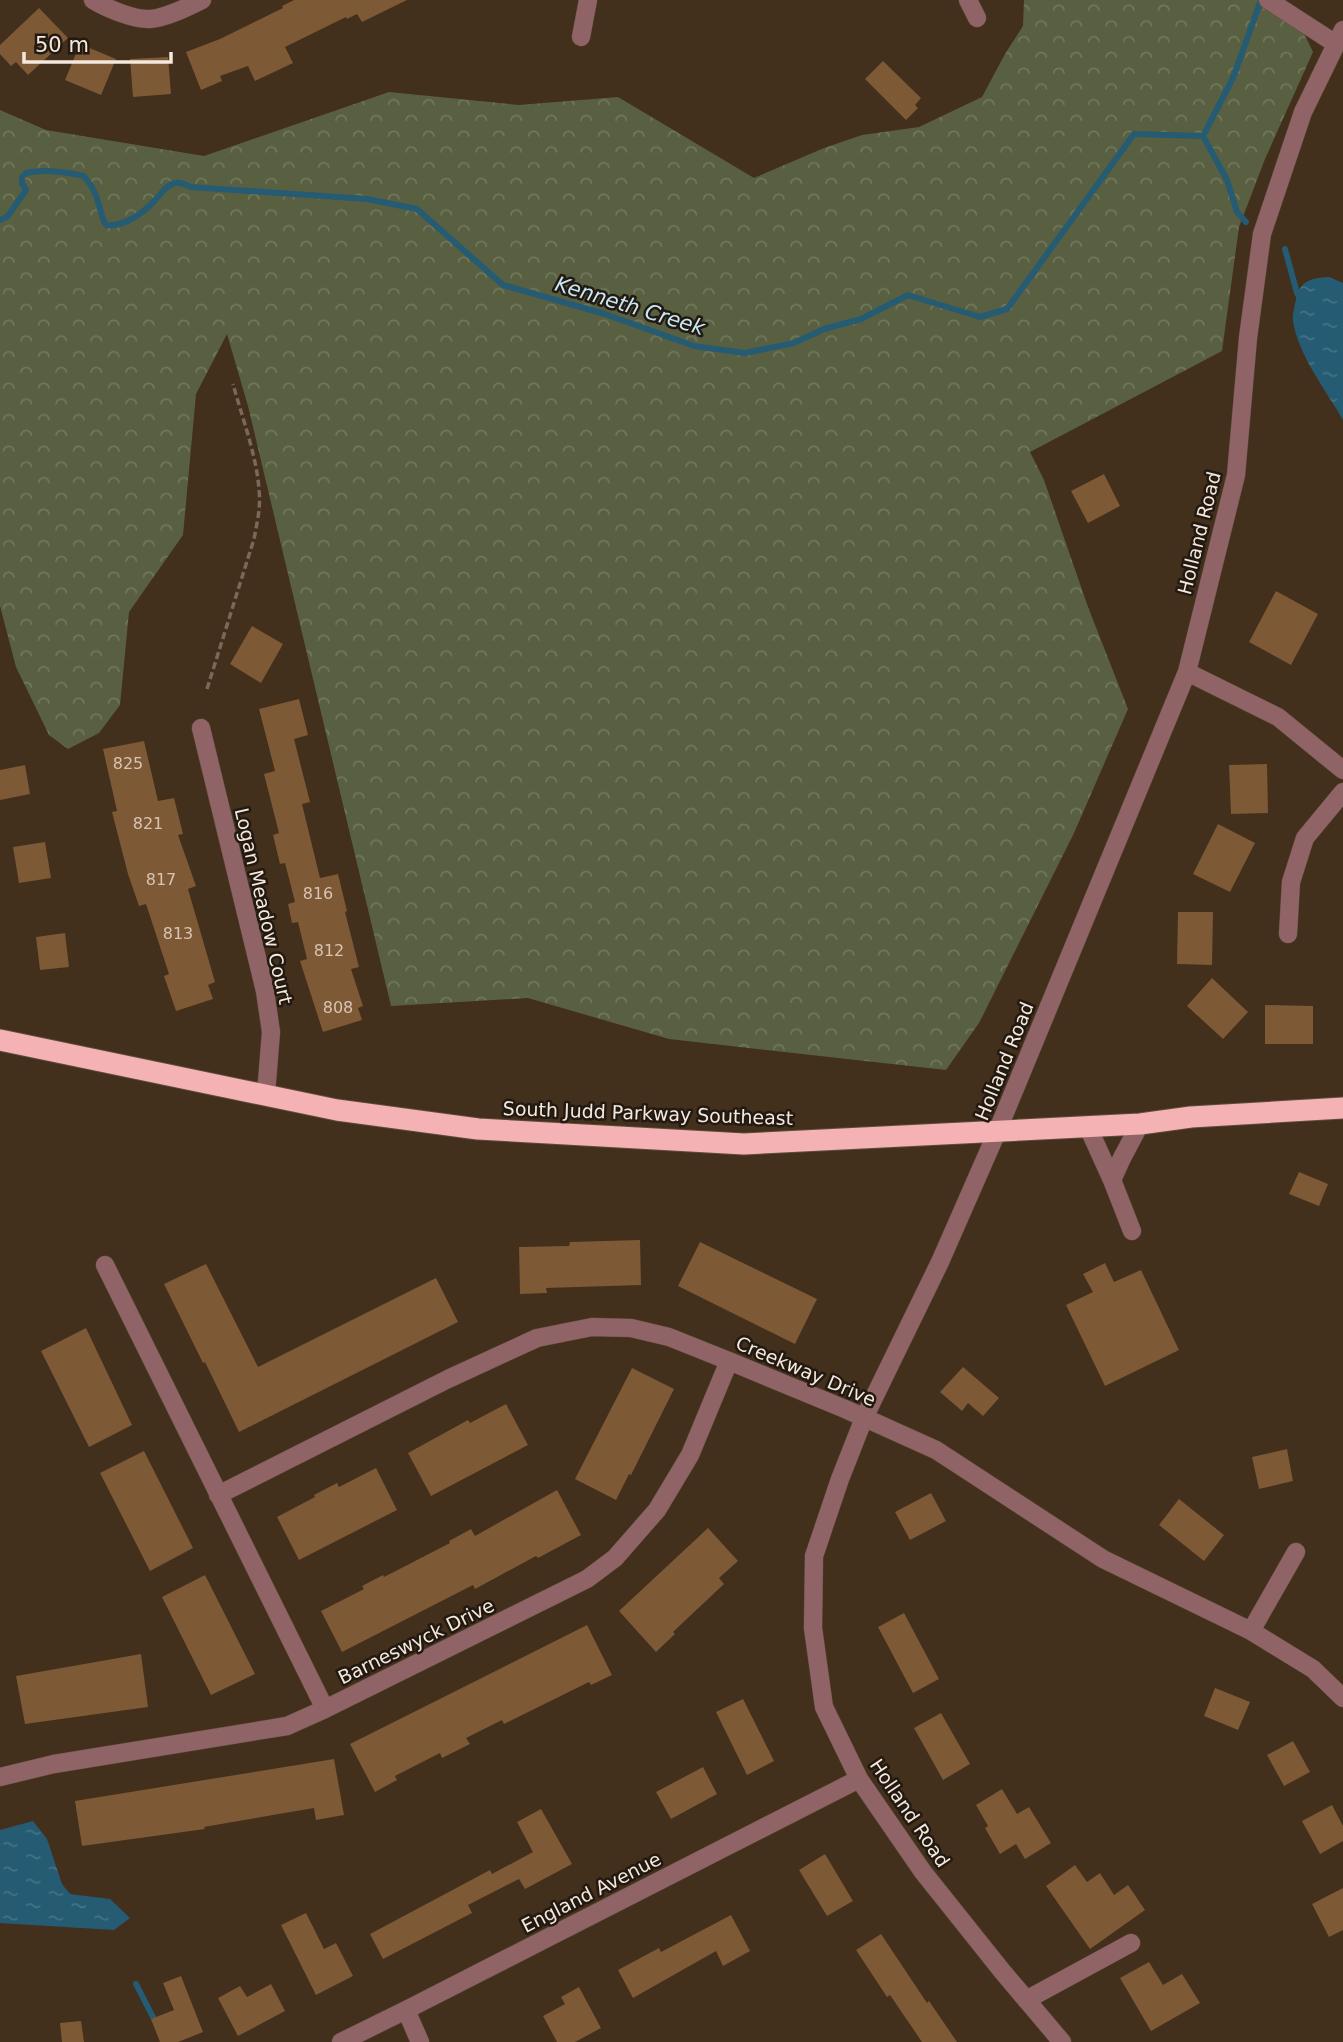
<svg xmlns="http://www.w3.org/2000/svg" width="1343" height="2042" font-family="'DejaVu Sans',sans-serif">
<defs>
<pattern id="forest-crowns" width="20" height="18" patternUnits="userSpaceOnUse" patternTransform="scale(1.75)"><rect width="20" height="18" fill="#596041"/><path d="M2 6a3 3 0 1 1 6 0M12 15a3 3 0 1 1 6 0" fill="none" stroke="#71775c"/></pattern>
<pattern id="water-ripples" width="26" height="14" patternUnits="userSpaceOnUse" patternTransform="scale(1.75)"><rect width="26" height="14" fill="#255b73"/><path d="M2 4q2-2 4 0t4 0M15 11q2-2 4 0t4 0" fill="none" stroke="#457386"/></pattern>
</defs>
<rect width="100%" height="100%" fill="#422f1c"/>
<path fill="url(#forest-crowns)" d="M1024 0H1282L1292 9 1313 52 1265 159 1239 227 1222 351 1030 452 1044 480 1088 607 1128 709 1074 833 979 1023 946 1070 669 1039 528 998 391 1006 248 406 227 334 196 394 183 535 129 612 120 705 99 733 68 749 49 735 16 667 0 606V110L46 130 204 156 389 92 519 105 618 97 754 178 824 148 862 135 919 127 982 97 1005 54 1023 26Z"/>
<path fill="url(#water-ripples)" d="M1329 277 1343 283V420C1326 390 1298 355 1293 321 1292 314 1295 306 1296 299 1300 280 1312 278 1329 277Z
M33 1821 47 1839 62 1884 70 1894 110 1899 130 1918 114 1930 0 1923V1830Z"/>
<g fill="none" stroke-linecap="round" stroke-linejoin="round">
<path stroke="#255b73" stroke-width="6" d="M1203 136 1233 78 1261 0
M0 220 7 217 26 190 22 184V177L26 173C46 169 65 172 84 176 90 184 96 192 98 202 101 210 101 217 106 225 124 228 146 211 158 197 163 191 167 185 175 183 181 182 186 185 191 187L367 199 417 209 503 285 605 314 694 346 745 353 794 343 824 329 861 319 908 295 980 317 1007 309 1134 134 1203 136 1227 180 1237 212 1246 222
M1285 249 1297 293 1301 299
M136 1984 156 2023"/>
</g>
<path fill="#7d5936" d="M294 0H407L362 22 357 14 347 19 346 17 285 47 293 63 255 81 248 66 220 76 222 81 201 90 186 52 220 39 283 8 282 6Z
M39 8 68 38 28 75 16 62 11 66 0 54V45Z
M80 44 116 59 101 95 65 80Z
M168 57 171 94 133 97 130 59Z
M883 61 921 98 915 105 918 108 906 120 865 79Z
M1104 474 1120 506 1088 523 1071 491Z
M1276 591 1318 614 1291 665 1249 642Z
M252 626 283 644 261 683 230 664Z
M299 699 308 735 294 739 310 802 302 804 320 878 338 874 347 911 345 912 359 967 351 969 363 1006 358 1008 362 1020 323 1032 300 961 307 959 298 922 292 923 288 904 295 902 285 863 280 864 273 835 279 833 264 774 275 771 259 709Z
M144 741 158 801 174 798 183 834 178 835 196 886 188 889 215 982 208 985 213 999 176 1011 164 976 169 974 146 904 139 906 128 874 112 812 117 811 103 749Z
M1267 764 1268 813 1231 814 1229 765Z
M25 765 30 794 0 800V770Z
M1218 824 1255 843 1230 892 1193 874Z
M45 842 51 878 19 883 13 847Z
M1178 912H1213L1212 965 1177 964Z
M65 933 69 967 40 970 36 937Z
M1212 978 1248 1012 1223 1039 1187 1006Z
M1265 1005 1313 1006V1044H1265Z
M1299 1172 1328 1184 1319 1206 1289 1194Z
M640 1240 641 1285 546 1288 547 1293 520 1294 519 1247 569 1246 570 1242Z
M700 1242 817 1299 795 1344 678 1286Z
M1105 1263 1114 1282 1141 1270 1179 1350 1105 1386 1066 1305 1093 1292 1083 1274Z
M206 1264 258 1367 436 1278 458 1322 239 1432 205 1362 203 1363 164 1284Z
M86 1328 132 1425 89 1447 41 1351Z
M963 1367 999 1398 983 1416 968 1403 962 1411 940 1392Z
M632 1368 674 1389 631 1475 629 1474 616 1500 575 1479Z
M506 1404 528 1445 431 1496 408 1453 468 1420 470 1423Z
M1287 1449 1293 1481 1259 1489 1252 1457Z
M144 1451 193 1548 150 1571 100 1473Z
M376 1468 397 1510 299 1560 277 1517 315 1497 314 1495 337 1483 339 1487Z
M557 1490 581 1535 538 1558 536 1556 475 1589 473 1585 342 1652 321 1611 364 1589 362 1586 383 1575 384 1577 450 1543 449 1541 471 1529 475 1536Z
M931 1493 946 1521 910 1540 895 1512Z
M1179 1499 1224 1535 1204 1561 1159 1525Z
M708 1528 738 1561 719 1578 724 1584 673 1632 675 1634 656 1652 619 1611Z
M205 1575 255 1674 211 1695 162 1597Z
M904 1613 939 1679 913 1693 878 1627Z
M587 1625 612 1675 591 1685 589 1682 504 1724 502 1720 466 1738 470 1744 442 1758 440 1753 395 1776 397 1780 375 1792 350 1744Z
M141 1654 148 1707 25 1724 16 1676Z
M1215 1688 1250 1702 1238 1730 1204 1716Z
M743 1699 774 1761 747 1775 716 1712Z
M941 1713 970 1764 943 1780 914 1728Z
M1293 1741 1310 1772 1284 1786 1267 1755Z
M334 1759 344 1815 316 1820 314 1808 204 1827 205 1829 82 1846 75 1801Z
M703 1767 717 1794 671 1819 656 1792Z
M1002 1789 1017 1814 1029 1807 1051 1843 1025 1859 1016 1844 1000 1854 985 1828 988 1826 976 1805Z
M1332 1805 1343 1826V1841L1320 1854 1302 1821Z
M541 1809 572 1864 525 1889 519 1879 468 1905 472 1913 383 1959 370 1934 490 1870 492 1874 533 1852 517 1822Z
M825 1854 853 1901 827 1916 799 1870Z
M1075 1865 1087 1882 1100 1873 1114 1895 1128 1885 1145 1910 1090 1949 1046 1886Z
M1343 1888V1930L1329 1937 1312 1904Z
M306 1913 324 1949 336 1943 353 1976 316 1995 281 1925Z
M731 1915 750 1951 723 1966 716 1951 633 1998 618 1970 659 1948 661 1952Z
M881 1934 927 2003 929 2001 957 2042H922L890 1995 887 1997 856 1950Z
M1149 1962 1163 1985 1182 1974 1200 2003 1151 2031 1120 1978Z
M181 1976 203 2032 178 2042H160L151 2019 174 2010 163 1983Z
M271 1984 285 2011 238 2036 218 1998 240 1986 247 1997Z
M579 1987 601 2028 575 2042H557L543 2016 565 2004 561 1997Z
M81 2021 84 2042H62L60 2023Z"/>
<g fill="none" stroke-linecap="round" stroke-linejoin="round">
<defs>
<path id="minor" d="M93 0C106 8 134 20 150 19 166 18 188 7 202 0
M968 0 977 18
M1268 0 1336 44
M581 37 588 0
M1187 672 1278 717 1343 770
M201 728 265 991 271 1032 266 1094
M1288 934 1291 882 1305 838 1343 792
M1088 1127 1112 1180 1132 1231
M1112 1180 1122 1158 1140 1124
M105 1265 325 1709
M218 1495 448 1379 537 1338 592 1327 631 1328 669 1337 729 1361 845 1409 936 1450 1103 1559 1251 1631 1313 1669 1343 1698
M1251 1631 1296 1552
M0 1777 54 1764 287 1726 325 1709 587 1579 615 1558 657 1510 690 1455 729 1361
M1026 2000 1131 1943
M406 2010 420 2042
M341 2042 406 2010 859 1779
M1062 2042 1002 1971 923 1872 859 1779 824 1707 813 1628 814 1556 840 1479 864 1418 940 1262 997 1132 1187 672 1236 475 1248 338 1262 234 1303 112 1343 30"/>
<path id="highway" d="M0 1040 337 1110 478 1129 744 1144 1140 1124 1191 1117 1343 1108"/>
</defs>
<use href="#minor" stroke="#5f4d3b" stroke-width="19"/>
<use href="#highway" stroke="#5f4d3b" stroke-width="23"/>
<path stroke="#7a6959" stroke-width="3.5" stroke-dasharray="7 3.5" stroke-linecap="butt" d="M207 689 254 539C257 523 261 507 259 490 257 457 242 417 233 384"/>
<use href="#minor" stroke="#906466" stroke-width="18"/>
<use href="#highway" stroke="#f4b2b5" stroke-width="21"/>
</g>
<g text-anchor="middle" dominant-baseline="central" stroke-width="5" stroke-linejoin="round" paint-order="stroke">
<g font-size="16" fill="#d7c4b3">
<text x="128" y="763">825</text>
<text x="148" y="823">821</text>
<text x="161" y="879">817</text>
<text x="318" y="893">816</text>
<text x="178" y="933">813</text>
<text x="329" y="950">812</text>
<text x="338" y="1007">808</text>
</g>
<g font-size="19" fill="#f5e8dd" stroke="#221911">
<text transform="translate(1199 533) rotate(-76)">Holland Road</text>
<text transform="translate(264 906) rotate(77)">Logan Meadow Court</text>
<text transform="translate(1004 1061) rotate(-68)">Holland Road</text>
<text transform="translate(648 1113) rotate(2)">South Judd Parkway Southeast</text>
<text transform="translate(806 1371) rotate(23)">Creekway Drive</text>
<text transform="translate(416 1641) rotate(-26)">Barneswyck Drive</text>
<text transform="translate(910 1813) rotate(56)">Holland Road</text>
<text transform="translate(591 1892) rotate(-27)">England Avenue</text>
</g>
<g font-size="21" font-style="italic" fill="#c8e7f7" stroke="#221911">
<text transform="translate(630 306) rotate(17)">Kenneth Creek</text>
</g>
</g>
<path d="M24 52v10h147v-10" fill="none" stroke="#f5e8dd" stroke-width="3.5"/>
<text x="35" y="52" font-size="21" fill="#f5e8dd" stroke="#221911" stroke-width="5" paint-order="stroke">50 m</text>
</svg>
